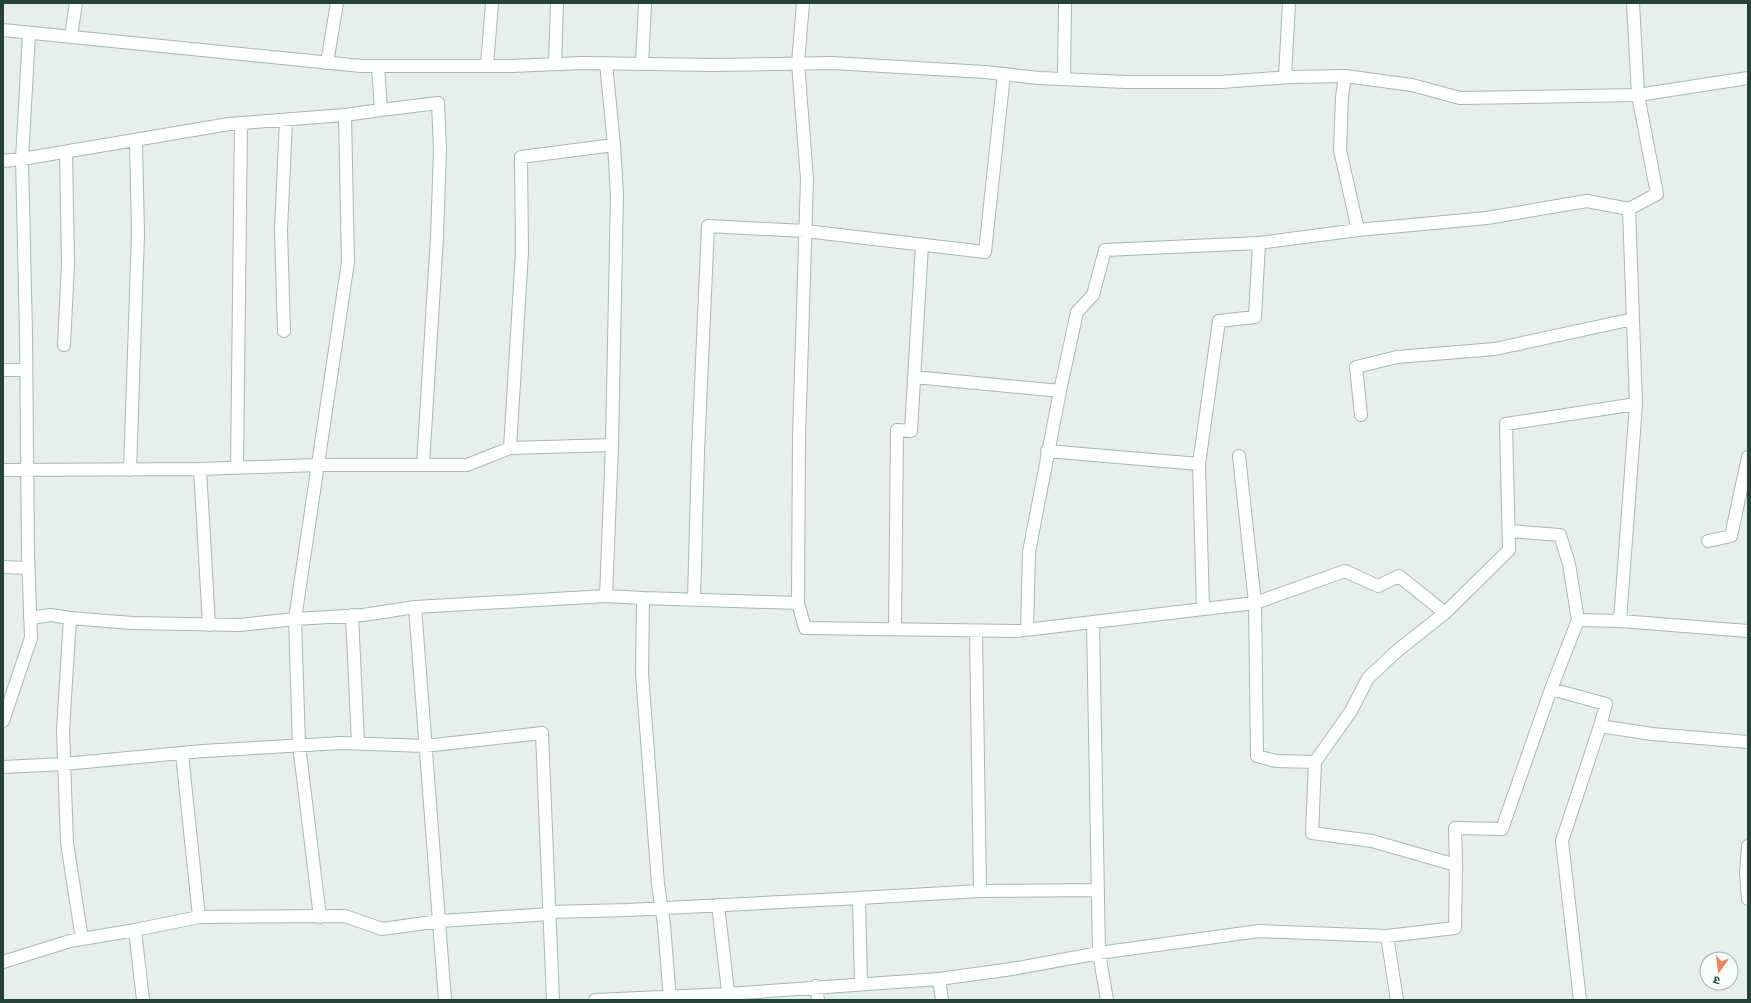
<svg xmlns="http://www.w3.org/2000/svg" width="1751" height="1003" font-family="Signika,'Noto Sans Devanagari',sans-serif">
<rect width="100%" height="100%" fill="#e6efeb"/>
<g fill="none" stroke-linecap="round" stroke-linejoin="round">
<defs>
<path id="minor" d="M71 36 76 3
M327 63 337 3
M555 64 557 3
M642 64 645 3
M487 66 492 3
M1285 77 1289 3
M1064 79 1065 3
M381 110 438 103 440 150 437 237 423 465
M3 161 22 159 229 124 345 115
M1358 230 1487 218 1587 201 1629 209
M1259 243 1358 230 1340 150 1342 97 1345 76
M284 331 281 230 286 120
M64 345 68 264 66 152
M3 370H26
M914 377 1060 391
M1636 404 1620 621 1748 631
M1361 415 1356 367 1397 357 1495 349 1633 319
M612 445 617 194 614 145
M1047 451 1199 464
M237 468 241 123
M200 469 317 465H467L510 448
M3 470 200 469 209 625
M130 470 138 234 136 140
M1509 531 1560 535 1569 564 1578 620 1551 689 1606 704 1600 726 1652 734 1748 742
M1708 541 1731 536 1748 457
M3 567 28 568
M606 596 612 445 510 448 522 252 521 157 614 145 606 63
M694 599 698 452 708 226 805 231 985 252 1004 74
M798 603 805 628 1016 631 1255 603 1345 571 1378 586 1399 576 1445 613 1509 550 1506 424 1636 404 1629 209 1657 194 1638 95 1633 3
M415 607 445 1000
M352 615 358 743
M30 618 51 615 70 618 132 623 239 625 295 619 363 615 415 607 606 596 643 598
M70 618 63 730 67 843 82 939
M1578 620 1620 621
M1093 622 1099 953 1107 1000
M895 629 897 430 911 431 922 245
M1027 630 1029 552 1060 391 1077 312 1093 295 1105 250 1259 243 1255 317 1219 321 1199 464 1203 609
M976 631 980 891
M3 721 31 638 28 554 26 334 22 159 29 34
M1315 762 1351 711 1368 678 1398 650 1445 613
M3 767 64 764 203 751 342 743 425 746 542 733 553 1000
M1748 846 1746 873 1748 899
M1456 865 1455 828 1502 829 1551 689
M859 898 980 891 1098 890
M718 905 729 1000
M549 912 627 910 859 898 861 984
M199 917 345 916 382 929 440 921 550 914
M320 917 299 745 295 619 348 262 345 115 381 110 378 66
M135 930 199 917 182 754
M1387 936 1397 1000
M3 962 70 941 135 930 143 1000
M939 979 942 1000
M816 986 818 1000
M595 1000 728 994 939 979 1012 969 1099 953 1259 931 1387 936 1455 928 1456 865 1372 841 1312 833 1315 762 1276 761 1257 756 1255 603 1239 456
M670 1000 664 925 658 884 642 674 643 598 798 603 799 437 807 179 798 63 803 3
M1580 1000 1562 841 1600 726"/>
<path id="tertiary" d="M3 30 361 66H511L583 63 715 65 832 63 985 72 1039 78 1126 82H1221L1291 77 1345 76 1412 85 1460 98 1638 95 1748 78"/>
</defs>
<use href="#minor" stroke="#a8b8b2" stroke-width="14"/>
<use href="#tertiary" stroke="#a8b8b2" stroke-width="14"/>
<use href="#minor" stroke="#fff" stroke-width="12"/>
<use href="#tertiary" stroke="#fff" stroke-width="12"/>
</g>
<rect width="1751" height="1003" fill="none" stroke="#24423a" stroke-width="8"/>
<g transform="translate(1719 971) rotate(194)"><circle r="19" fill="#f7fbf9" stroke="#a3b1ad"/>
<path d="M0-3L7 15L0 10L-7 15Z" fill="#f4845f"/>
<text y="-6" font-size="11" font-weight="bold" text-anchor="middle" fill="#24423a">उ</text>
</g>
</svg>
